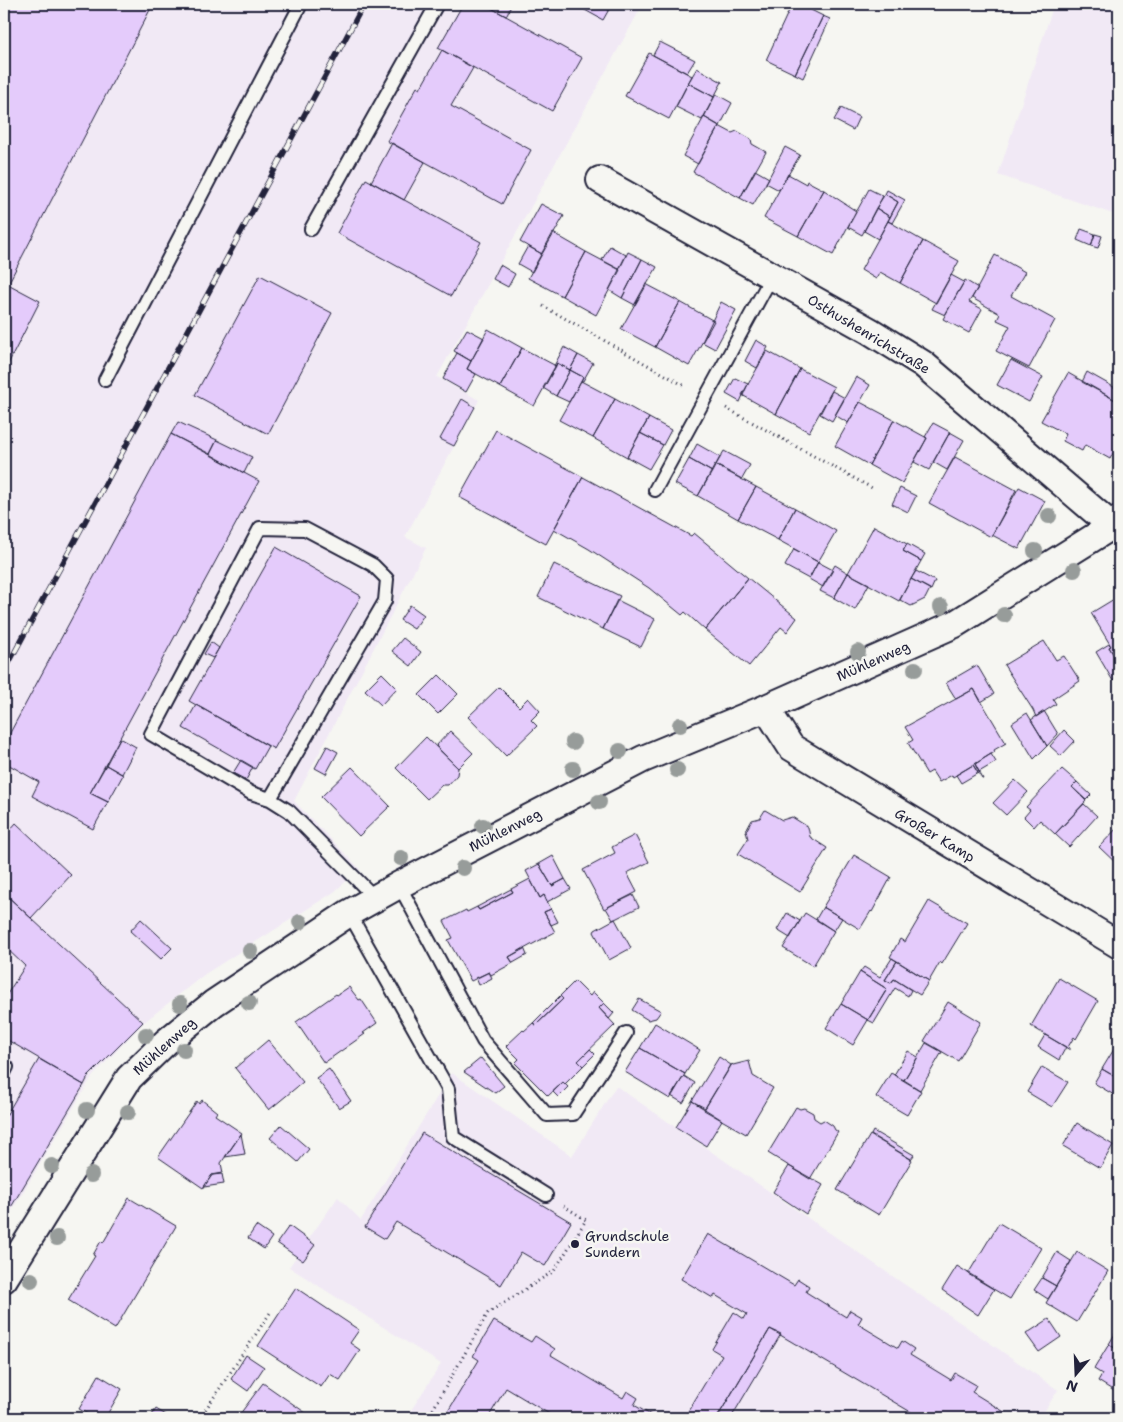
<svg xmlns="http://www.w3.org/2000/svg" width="1123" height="1422" font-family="'Shantell Sans',sans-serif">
<rect width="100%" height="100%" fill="#f6f6f2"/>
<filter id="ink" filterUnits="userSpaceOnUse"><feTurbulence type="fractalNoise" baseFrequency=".02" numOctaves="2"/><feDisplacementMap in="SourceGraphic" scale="10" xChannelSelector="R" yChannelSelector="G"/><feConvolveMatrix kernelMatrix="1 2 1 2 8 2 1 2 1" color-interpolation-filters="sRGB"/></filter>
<g filter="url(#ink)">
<path fill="#f1e9f5" d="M4 4H643L437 377 479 400 405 537 426 548 294 801 360 869 334 892 205 974 143 1023 92 1077 4 1224Z
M1054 4H1119V216L998 175Z
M452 1073 572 1156 616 1086 1058 1390 1040 1418H406L441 1364 289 1267 338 1197 361 1220Z"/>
<path fill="#e4cbfb" stroke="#22223b" d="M4 4H153L8 284 40 301 4 372Z
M463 4H484L582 58 552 111 438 48Z
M484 4H512L506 16Z
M574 4H612L603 20Z
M792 4H807L813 7 811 10 823 16 795 74 766 60Z
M823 16 830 19 803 78 795 74Z
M660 42 695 60 687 73 653 55Z
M442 50 473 68 451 106 531 150 502 204 387 141 417 87 420 89Z
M649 53 692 76 669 119 625 96Z
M697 68 722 82 714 97 688 83Z
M688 83 714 97 702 120 676 107Z
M716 94 732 103 720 126 704 117Z
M841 108 859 117 853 130 834 120Z
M704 117 719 126 698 164 683 156Z
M719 126 732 133 737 131 751 139 752 144 766 152 740 198 693 172Z
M392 143 425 162 404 200 371 182Z
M785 147 800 155 779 190 766 183Z
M755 170 769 178 753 205 740 198Z
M788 174 806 184 807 181 824 190 798 236 764 218Z
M366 179 481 242 451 296 337 233Z
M869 189 883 196 862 235 848 227Z
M824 190 856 211 833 255 798 236Z
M887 190 905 200 892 223 888 221 898 202 885 194Z
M885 194 898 202 890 217 876 208Z
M541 204 564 216 542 254 520 242Z
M876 208 890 217 878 239 864 231Z
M888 221 923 241 900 283 880 272 876 279 861 270Z
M1081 229 1095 234 1091 246 1077 240Z
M553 233 586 252 562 296 528 278Z
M1095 234 1102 236 1098 248 1091 246Z
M923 241 959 261 936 303 900 283Z
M528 246 542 254 532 272 518 264Z
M610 246 626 255 619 269 602 260Z
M586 252 620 270 596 315 562 296Z
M628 252 642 259 622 298 609 290Z
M995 255 1025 272 1011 296 1055 320 1029 368 996 351 1010 326 997 320 1000 314 972 298Z
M642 259 657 267 635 305 622 298Z
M500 265 515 274 508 287 493 279Z
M260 275 332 313 268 434 195 395Z
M951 275 964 282 945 315 932 309Z
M965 280 978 288 969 302 982 309 969 333 943 319Z
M646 284 680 302 655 347 621 329Z
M680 302 714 321 689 366 655 347Z
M721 302 736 310 715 349 702 342Z
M467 329 484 338 471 361 454 351Z
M488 329 522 348 500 387 467 369Z
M1119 330V343L1115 341Z
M756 340 768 347 757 368 745 361Z
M564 347 578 355 570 370 557 363 556 366H554Z
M522 348 556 366 534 406 500 387Z
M767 351 800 369 776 414 742 395Z
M457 353 471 361 467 369 476 374 466 392 443 379Z
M578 355 593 363 583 381H581L583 377 570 370Z
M1011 360 1043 377 1029 402 997 385Z
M557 363 570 370 556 396 543 388Z
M800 369 834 387 809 432 776 414Z
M570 370 583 377 569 402 556 396Z
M1087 372 1119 390V402L1082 382Z
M1068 373 1119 402V442L1110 459 1085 445 1082 451 1063 441 1066 434 1041 421Z
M856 377 870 385 848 423 835 415Z
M735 378 748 384 740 402 726 394Z
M581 381 615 399 593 438 559 420Z
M832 391 845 398 832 421 820 414Z
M462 399 475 407 454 446 440 439Z
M615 399 649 418 627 457 593 438Z
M860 402 894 420 869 465 835 446Z
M649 418 671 430 663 445 640 433Z
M894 420 927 438 902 483 869 465Z
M178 422 217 440 210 454 171 434Z
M933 423 950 432 929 470 914 462 927 438 925 437Z
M496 430 583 477 546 544 459 497Z
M950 432 964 440 947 470 933 462Z
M640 433 663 445 649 469 627 457Z
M171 434 259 481 90 793 108 802 93 829 32 796 39 782 4 762V744Z
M217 440 252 457 244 473 210 454Z
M697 444 720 457 712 472 689 459Z
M724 451 750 465 742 479 716 465Z
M955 457 1016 490 991 537 929 503Z
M689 459 712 472 698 496 675 484Z
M715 465 756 487 738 519 698 496Z
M583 477 691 536 694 533 748 578 705 630 685 612 682 615 649 588 589 549 554 529Z
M756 487 795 508 778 540 738 519Z
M1019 487 1045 501 1019 549 992 535Z
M900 488 916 496 908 512 892 504Z
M795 508 836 531 818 562 778 540Z
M874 526 907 544 903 551 921 561 899 601 848 573Z
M907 544 925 554 921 561 903 551Z
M276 547 361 596 274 749 189 701Z
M794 549 818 562 809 579 785 566Z
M818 562 833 570 823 587 809 579Z
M554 564 620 596 603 629 538 597Z
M835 565 848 573 834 598 820 591Z
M916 571 935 581 931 590 911 579Z
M848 573 869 584 855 610 834 598Z
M748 578 797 618 787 632 781 627 749 666 705 630Z
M911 579 930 589 925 599 911 606 900 600Z
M1119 596V663L1109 647 1111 646 1091 613Z
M617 600 655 619 641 647 603 629Z
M410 605 424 615 414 629 400 620Z
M403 638 421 652 411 666 392 651Z
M1044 641 1056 660 1064 656 1080 681 1053 699 1056 704 1036 717 1033 710 1004 665Z
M211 642 219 648 213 658 204 654Z
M1109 644 1111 646 1109 647 1119 664V677L1113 681 1096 652Z
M977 665 994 694 981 702 974 689 956 699 946 683Z
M382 673 397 688 381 705 365 690Z
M439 675 458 694 438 714 419 695Z
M499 687 519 707 528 698 540 711 531 720 537 726 506 756 468 717Z
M974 689 1006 743 994 750 995 752 991 754 975 764 983 779H982L973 765 953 777 952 775 939 782 932 771 927 774 908 743 913 740 905 727Z
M196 705 268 746 255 769 183 728Z
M1044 711 1058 734 1047 746 1031 720Z
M1027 713 1047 746 1034 759 1012 723Z
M1064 730 1075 741 1061 756 1050 746Z
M450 731 473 753 458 768 436 746Z
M426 737 458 768 457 775 448 785H442L427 799 396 768Z
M120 738 136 747 122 774 106 765Z
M327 746 338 752 326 774 315 768Z
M991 754 996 762 979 772 975 764Z
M241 760 253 767 246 780 233 773Z
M106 765 123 775 108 802 90 793Z
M973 765 978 773 961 783 956 775Z
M352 767 390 806 359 836 321 797Z
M1062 769 1077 782 1072 787 1086 801 1055 834 1040 820 1034 827 1024 817 1030 810 1026 807Z
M1015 780 1028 792 1006 815 993 803Z
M1077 782 1091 795 1086 800 1072 787Z
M1084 804 1097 816 1069 847 1055 834Z
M765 810 782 820 792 817 808 827 810 837 827 848 800 892 738 854 748 839 746 831 752 820 760 818Z
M16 823 71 875 31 918 4 893V837Z
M1119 826V866L1099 847Z
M635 835 649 862 627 873 637 892 604 909 583 870 615 853 612 847Z
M854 855 891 877 872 912 871 911 860 929 823 907Z
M553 856 565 879 552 886 539 864Z
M539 864 552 886 565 879 571 889 547 902 544 895 540 898 526 871Z
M530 879 540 898 544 895 551 909 544 912 555 932 509 957 513 963 491 975 489 972 471 981 448 940 453 938 444 921 466 910 467 912 477 907 479 910 513 892 511 889Z
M511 889 513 892 479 910 477 907Z
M4 893 143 1022 88 1077 84 1085 4 1038V999L25 966 4 946Z
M633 895 639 907 613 920 606 908Z
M929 901 967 923 942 964 940 962 929 981 890 957 900 939 905 942Z
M823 907 842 918 834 931 816 919Z
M551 909 558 922 551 925 544 912Z
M787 913 800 921 790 938 777 930Z
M805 913 834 931 813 966 783 948Z
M141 919 172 948 161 959 130 931Z
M615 919 631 948 609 960 594 932 595 930Z
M524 948 527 955 513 963 509 957Z
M892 958 897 961 885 980 891 983 894 979 911 990 908 996 895 988 874 1023 868 1020 887 989 860 972 864 967 880 977Z
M897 961 929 981 920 995 894 979 891 983 885 980Z
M489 972 492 978 479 985 476 978Z
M860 972 887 989 868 1020 841 1004Z
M1059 978 1098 1001 1076 1039 1074 1037 1068 1047 1070 1048V1050L1031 1026Z
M575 981 590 996 593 992 604 1003 599 1008 615 1025 578 1061 583 1066 565 1084 563 1082 548 1096 515 1063 519 1059 506 1046 523 1030 524 1031 533 1023 536 1025 563 999 560 996Z
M349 987 359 1000 361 999 377 1023 363 1033 365 1034 324 1063 296 1022 336 994 337 995Z
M560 996 563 999 536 1025 533 1023Z
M639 999 661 1011 656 1018 648 1020 632 1010Z
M948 1002 981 1022 958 1061 924 1041Z
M604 1003 614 1013 609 1019 599 1008Z
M841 1004 868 1020 853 1045 826 1028Z
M655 1023 700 1050 685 1074 640 1048Z
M1045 1035 1066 1047 1059 1060 1038 1047Z
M268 1040 303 1082 269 1110 235 1068Z
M1119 1041V1079L1102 1069Z
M926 1043 942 1052 920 1090 904 1080Z
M640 1048 685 1074 670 1099 625 1072Z
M590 1049 595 1054 583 1066 578 1061Z
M908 1051 918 1057 904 1080 894 1075Z
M719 1057 731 1065 705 1108 692 1101Z
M481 1058 504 1086 495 1093 464 1072Z
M39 1059 84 1085 4 1219V1119Z
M749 1061 753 1076 773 1088 746 1134 704 1110 732 1064 733 1065Z
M1042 1067 1068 1082 1052 1107 1027 1092Z
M329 1069 351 1101 339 1108 316 1078Z
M1102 1069 1119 1079V1098L1094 1083Z
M891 1073 921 1091 907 1115 876 1097Z
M684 1076 695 1083 683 1103 671 1096Z
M563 1082 568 1087 558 1097 553 1092Z
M202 1100 217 1112 215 1115 242 1133 221 1163 223 1173 212 1175 203 1188 158 1157 197 1101 199 1104Z
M692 1101 722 1120 706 1146 676 1127Z
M796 1107 800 1109 804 1108 813 1113 814 1118 820 1122 824 1120 833 1126 835 1130 838 1132 810 1179 768 1153Z
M1077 1123 1113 1145 1100 1168 1063 1146Z
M281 1125 309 1149 298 1162 270 1138Z
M873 1131 914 1155 911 1159 871 1135Z
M422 1133 571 1222 545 1266 521 1252 501 1285 396 1222 385 1239 365 1227Z
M241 1134 245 1154 225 1157Z
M870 1135 912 1160 879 1215 837 1190Z
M789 1166 823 1185 806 1214 773 1192Z
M222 1174 224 1184 204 1187 212 1175Z
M129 1198 176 1226 115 1329 68 1300 95 1256 93 1255 101 1241 103 1243Z
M999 1223 1041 1248 1010 1299 968 1274Z
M256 1226 272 1237 264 1249 248 1238Z
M289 1226 315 1245 303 1261 277 1243Z
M708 1234 794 1285 798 1279 809 1286 806 1292 846 1317 850 1310 862 1317 858 1324 898 1348 902 1341 914 1349 910 1355 951 1380 955 1373 976 1385 972 1392 1014 1418H921L770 1329 717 1418H684L722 1355 712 1349 734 1312 744 1319 747 1314 715 1295 713 1298 681 1279Z
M1057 1252 1071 1261 1056 1286 1042 1278Z
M1077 1252 1108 1271 1077 1322 1046 1303Z
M957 1266 994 1289 978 1315 942 1290Z
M1042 1278 1056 1286 1048 1299 1034 1290Z
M296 1288 359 1330 350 1343 360 1350 340 1380 330 1374 321 1387 258 1346Z
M1049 1319 1061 1337 1039 1352 1026 1334Z
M494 1321 531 1342 535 1336 555 1349 551 1355 623 1398 627 1391 638 1398 634 1405 656 1418H556L506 1388 488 1418H444L479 1360 473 1356Z
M1119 1327V1351L1109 1344Z
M770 1329 781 1334 731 1418H717Z
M1109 1344 1119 1351V1394L1098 1381 1102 1374 1094 1369Z
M246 1355 264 1367 248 1391 231 1379Z
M99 1375 122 1389 105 1418H95L79 1409Z
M263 1383 313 1418H237Z
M156 1409 171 1418H150Z"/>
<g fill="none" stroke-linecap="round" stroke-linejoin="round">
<defs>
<path id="lane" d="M311 229 437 4
M105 380 301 4
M655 490 772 276
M270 799 385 601 387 579 373 565 305 529 260 528 151 734 251 793 270 799 289 811 375 898
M399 885 483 1041 547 1115 573 1114 626 1033
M349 913 448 1089 453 1137 546 1195
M4 1065 7 1067 4 1073"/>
<path id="street" d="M600 180 870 331 923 364 1112 526
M766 708 791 747 1119 945
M4 1279 129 1078 166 1042 214 1003 349 913 399 885 643 759 766 708 955 624 1112 526 1119 519"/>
</defs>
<use href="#lane" stroke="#22223b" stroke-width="16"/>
<use href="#street" stroke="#22223b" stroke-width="30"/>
<path stroke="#22223b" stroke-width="3" stroke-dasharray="1 4" stroke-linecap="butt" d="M543 306 685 386
M726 408 872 488
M200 1418 272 1310
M428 1418 488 1313 554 1271 586 1220 564 1206"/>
<use href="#lane" stroke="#f6f6f2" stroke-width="12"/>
<use href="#street" stroke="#f6f6f2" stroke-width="26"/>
<defs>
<path id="rail" d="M4 672 364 4"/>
</defs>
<use href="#rail" stroke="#22223b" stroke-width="5.5"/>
<use href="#rail" stroke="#f6f6f2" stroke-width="4" stroke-dasharray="11" stroke-linecap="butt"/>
</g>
<g fill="#979c9a">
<circle cx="1049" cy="516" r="8"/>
<circle cx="1035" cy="551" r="8"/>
<circle cx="1074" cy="570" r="8"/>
<circle cx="941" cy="607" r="8"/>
<circle cx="1004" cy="615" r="8"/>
<circle cx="858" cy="652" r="8"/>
<circle cx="915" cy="669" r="8"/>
<circle cx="680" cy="725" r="8"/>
<circle cx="573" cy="742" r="8"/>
<circle cx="620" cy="751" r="8"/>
<circle cx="573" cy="769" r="8"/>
<circle cx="677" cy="770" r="8"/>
<circle cx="599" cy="802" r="8"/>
<circle cx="483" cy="826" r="8"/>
<circle cx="401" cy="858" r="8"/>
<circle cx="463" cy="868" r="8"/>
<circle cx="300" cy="922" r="8"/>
<circle cx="250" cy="951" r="8"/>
<circle cx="249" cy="1003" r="8"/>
<circle cx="180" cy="1004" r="8"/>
<circle cx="146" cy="1035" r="8"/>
<circle cx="184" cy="1050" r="8"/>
<circle cx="87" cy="1110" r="8"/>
<circle cx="128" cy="1112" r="8"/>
<circle cx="52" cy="1166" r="8"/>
<circle cx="91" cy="1175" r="8"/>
<circle cx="57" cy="1238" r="8"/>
<circle cx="31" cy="1280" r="8"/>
</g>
</g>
<circle fill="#22223b" stroke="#f6f6f2" stroke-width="2" cx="575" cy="1244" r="5"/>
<g text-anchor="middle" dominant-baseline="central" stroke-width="5" stroke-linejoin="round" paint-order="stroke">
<g font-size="14" fill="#22223b" stroke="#f6f6f2">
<text transform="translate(869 334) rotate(31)">Osthushenrichstraße</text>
<text transform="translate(873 661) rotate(-24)">Mühlenweg</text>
<text transform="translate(505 830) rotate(-27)">Mühlenweg</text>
<text transform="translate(935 835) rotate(31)">Großer Kamp</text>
<text transform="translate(164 1046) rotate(-42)">Mühlenweg</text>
</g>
<g font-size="14" fill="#22223b" stroke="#f6f6f2" text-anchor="start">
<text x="585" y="1236">Grundschule<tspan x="585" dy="16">Sundern</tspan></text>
</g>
</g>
<rect width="1123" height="1422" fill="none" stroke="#f6f6f2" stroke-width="20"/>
<rect x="10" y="10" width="1103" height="1402" fill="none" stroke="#22223b" stroke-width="2" filter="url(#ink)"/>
<g transform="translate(1076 1374) rotate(199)" stroke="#f6f6f2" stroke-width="4" paint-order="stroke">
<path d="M0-4L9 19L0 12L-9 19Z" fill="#22223b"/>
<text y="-8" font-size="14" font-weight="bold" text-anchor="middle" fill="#22223b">N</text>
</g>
</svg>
